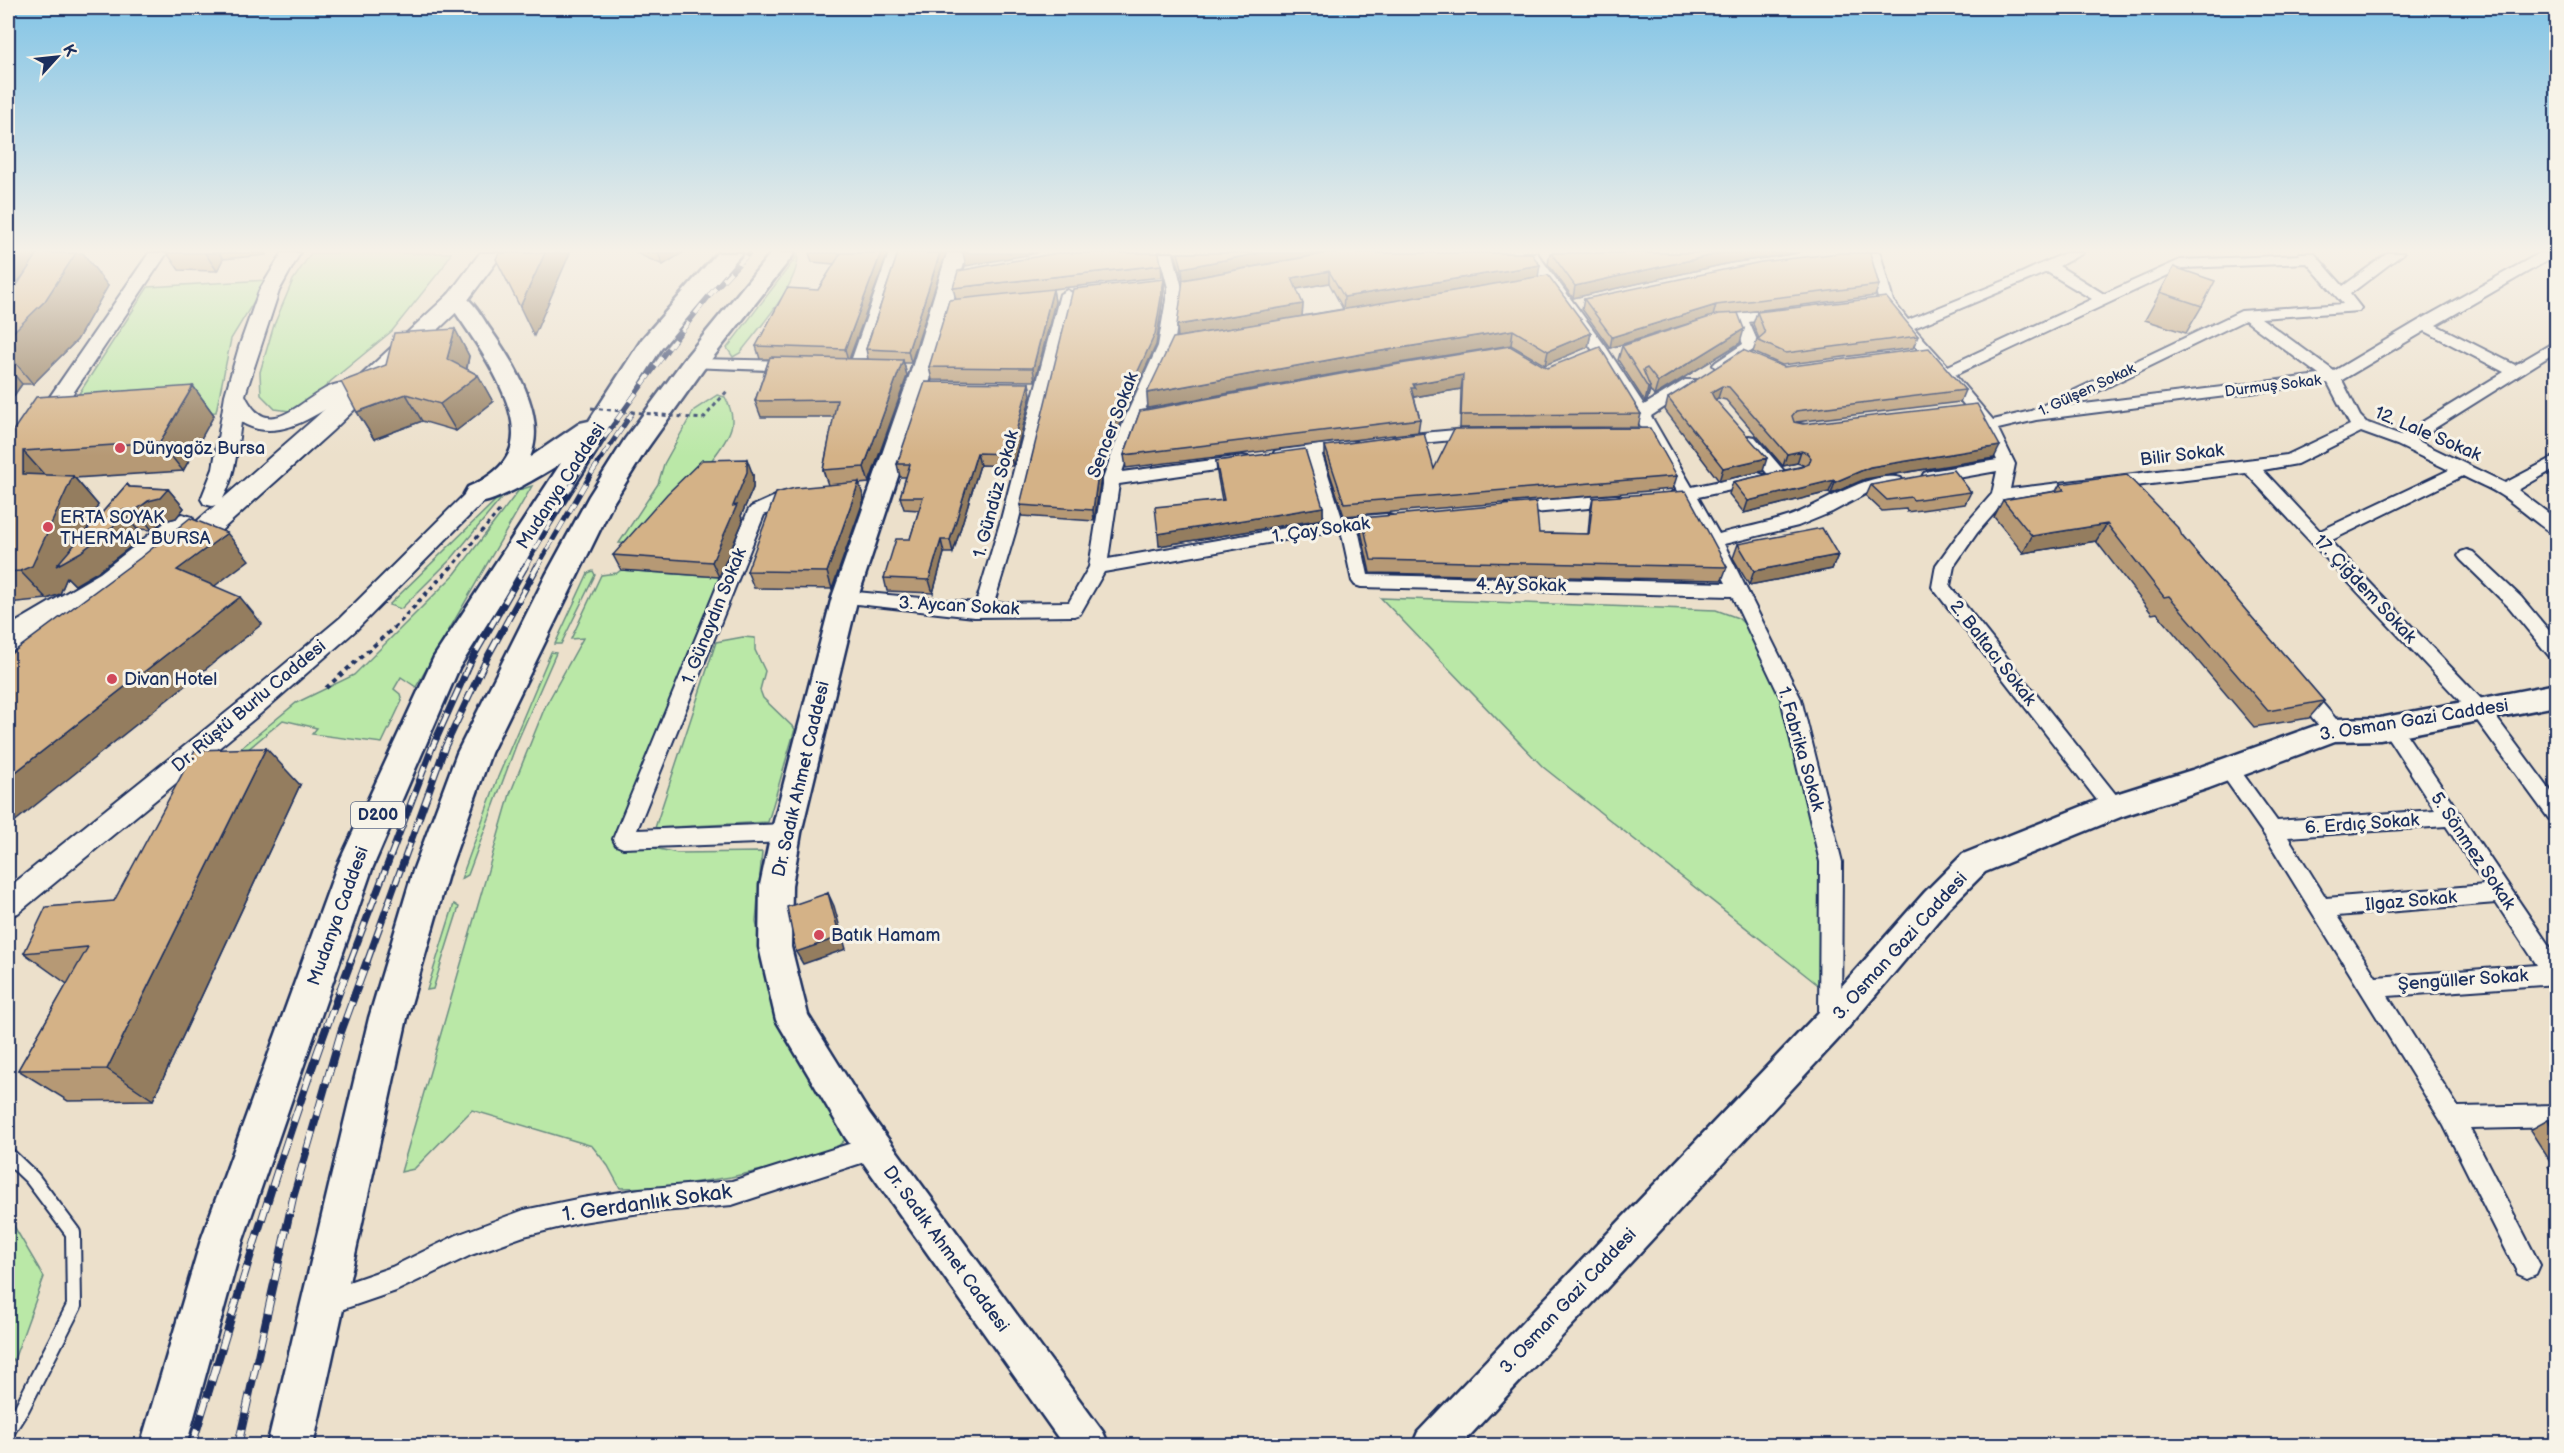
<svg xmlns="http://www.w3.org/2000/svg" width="2564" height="1453" font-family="'Balsamiq Sans',sans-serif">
<rect width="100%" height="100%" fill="#ece0cb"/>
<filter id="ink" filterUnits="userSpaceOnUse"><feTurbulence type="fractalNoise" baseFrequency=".0167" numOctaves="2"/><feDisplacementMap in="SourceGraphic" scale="12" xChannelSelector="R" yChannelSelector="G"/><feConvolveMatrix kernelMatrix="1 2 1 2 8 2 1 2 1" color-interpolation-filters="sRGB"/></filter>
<g filter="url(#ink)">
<path fill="#bae8a7" stroke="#6a8c82" stroke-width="1.5" d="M311 253H451L443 267 392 331 331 381 313 399 290 411 275 409 261 395 260 372 274 325 293 280Z
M798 255C798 286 758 329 740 353L733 357 727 348Z
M267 280 231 339 216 412 60 423 148 287Z
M717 395 725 397C730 406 734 417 731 428 722 459 656 518 632 544L619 543 658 484 664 464 694 410Z
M532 486 416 687 401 677 394 689 400 694 402 701 382 743 312 734 317 728 283 720 229 765 224 762 296 703 354 675 455 574 519 490Z
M501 499 452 558 401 609 389 605 496 500Z
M621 570 719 577 696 646 625 819 650 847 677 853 762 852 756 921 766 973 853 1132 835 1149 816 1158 731 1177 665 1187 620 1188 608 1166 592 1146 472 1110 414 1169 401 1172 510 794 545 707 583 638 571 639 601 575 617 573Z
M593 571 595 575 561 644H555L588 573Z
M1381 598 1716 610 1738 618 1752 631 1786 708 1822 866 1827 992 1543 767Z
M743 637 755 638V650L765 671 760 690 763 698 795 729 768 822 655 828 716 642Z
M551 652 556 653 518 740 468 875 461 879 498 777Z
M454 904 459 907 433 989 427 990Z
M8 1216 44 1277 15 1357 8 1369Z"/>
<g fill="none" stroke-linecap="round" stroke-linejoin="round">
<defs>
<path id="service" d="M8 1155 32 1178 73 1233 74 1306 22 1408 8 1430"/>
<path id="minor" d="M889 253H903L865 367 857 372 852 370 849 367Z
M1159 253H1173L1182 288 1174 346 1141 418 1122 472 1243 456 1249 457 1251 461 1249 465 1243 466 1119 484 1108 559 1326 521 1306 457 1281 460 1275 459 1273 455 1275 451 1281 450 1350 441 1356 442 1358 446 1356 450 1322 455 1342 518 1386 514 1392 516 1395 520 1392 524 1358 529 1368 575 1726 583 1683 501 1672 500 1670 496 1672 492 1677 491 1634 414 1594 352 1523 253H1537L1606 347 1644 405 1685 380H1697L1699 383 1697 386 1651 416 1692 487 1758 473 1764 475 1766 479 1764 483 1698 497 1719 534C1741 528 1765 524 1787 517 1819 507 1869 469 1901 478L1903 482 1901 486 1869 492 1832 512 1798 526 1724 544 1801 699 1842 862 1841 1024 1838 1031 1830 1034 1822 1031 1819 1024 1820 862 1781 699 1732 596 1361 587 1355 585 1352 581 1341 530 1104 572 1080 614 1074 616 974 617 839 602 836 597 839 592 845 591 976 603 1000 523 1060 294 1067 290 1074 294 1018 523 994 603 1069 602 1089 567 1103 479 1125 418 1158 346 1168 288Z
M1866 253H1880L1893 301 1908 320 2004 281 2065 253H2083L2059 266 2104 294 2180 260 2300 255 2299 253H2314L2343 286 2388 253H2404L2350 294 2361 308 2359 311 2261 318 2334 371 2418 321 2540 253H2556L2555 256 2436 325 2515 365 2556 341V352L2416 440 2505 483 2556 456V468L2518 490 2556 519V535C2547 533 2514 503 2502 496 2491 488 2476 483 2463 476L2330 541 2487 705 2556 798V821L2549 819 2473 715 2246 473 2005 501 1977 533 1954 566 1950 586 2121 801 2124 807 2121 813 2114 815 2107 813 1932 587 1936 565 1965 525 1992 494 1997 471 1930 483 1924 481 1922 477 1924 473 1930 471 1997 460 1981 427 1970 412 1879 302ZM2307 263 2343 304 2241 311 2031 411 1993 420 1955 375 2183 268ZM2047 272 2092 299 1948 366 1914 328ZM2245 320 2319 375 2068 406ZM2425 331 2504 372 2401 435 2366 422 2360 416 2342 380ZM2328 383 2350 425 2287 455 2010 489 2015 464 1998 429 2036 420ZM2361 432 2397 445 2449 470 2320 531 2263 470 2297 464Z
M1782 309 1787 310 1789 313 1787 316 1749 322 1759 345 1756 348 1726 368H1716L1713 365 1716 362 1743 344 1735 324 1708 325 1706 322 1708 319 1740 313Z
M694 359 794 361 802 366 794 371 689 367 686 364 689 361Z
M1478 428 1484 429 1486 433 1484 437 1400 445 1394 444 1392 440 1394 436 1400 435Z
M1749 436 1755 437 1784 471 1786 475 1784 479H1772L1743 445 1741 441 1743 437Z
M798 490 804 492 806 496 804 500 791 502 764 515 637 830 786 824 793 827 796 833 793 839 786 842 623 848 616 845 613 839 748 511 751 507 782 493Z
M1616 495 1622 497 1624 501 1622 505 1511 515 1505 513 1502 509 1505 505 1511 503Z
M2467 550 2473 552 2521 597 2556 639V658L2549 656 2509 607 2461 560 2458 556 2461 552Z
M2299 682 2306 684 2341 725 2344 730 2341 735 2334 738 2327 735 2292 694 2289 689 2292 684Z
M2391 719 2398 722 2556 956V984L2388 996 2458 1107 2556 1105V1127L2470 1129 2540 1265 2536 1274 2527 1278 2518 1274 2444 1126 2265 836 2218 769 2221 763 2228 761 2235 763 2277 821 2435 810 2381 727 2384 722ZM2446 826 2485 885 2326 898 2288 837ZM2496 903 2537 965 2376 977 2337 916Z
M874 1136 883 1140 886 1148 883 1156 732 1205 640 1213 582 1222 524 1236 471 1255 396 1291 323 1316 314 1312 310 1303 314 1294 392 1267 457 1235 524 1210 582 1198 640 1189 732 1181Z"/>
<path id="tertiary" d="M149 253H167L41 441 16 490 8 492V465L20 440Z
M282 253H300L279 291 245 395C273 455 315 375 349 384L352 389 349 394C319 413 278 445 241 422 237 451 235 479 220 504L212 506 204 504 201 499 213 469 225 395 239 347 259 291Z
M478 487 486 489 489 494 486 499 356 630 260 714 18 913 8 916V888L242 700 340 618 470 489Z"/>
<path id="secondary" d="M947 253H967L933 371 858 597 801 833 792 885 791 947 808 1015 869 1113 1103 1432 1109 1446H1064L845 1137 776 1020 759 947 760 885 771 833 832 597 911 371Z
M457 293C471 296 482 317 490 329 522 375 564 443 506 487 495 495 487 502 473 498L470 492 473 486C484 479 498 471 505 460 536 418 469 333 446 299L449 294Z
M2556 684V706L2380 740 2335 741 2209 788 2123 816 1985 872 1947 910 1842 1035 1460 1446H1412L1418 1432 1818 1013 1925 892 1963 854 2103 798 2192 770 2334 719 2380 718Z"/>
<path id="primary" d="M480 253H503L465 304 332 431 187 561 177 564 167 561 163 553 120 587 19 649 8 652V627L100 573 172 517 182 514 192 517 195 523 314 419 449 294Z"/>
<path id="trunk" d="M717 253H742L661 349 459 668 372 869 243 1240 186 1446H140L201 1240 336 869 434 657 561 463C546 473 494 504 477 503 474 503 471 502 468 501L464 494 468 487 523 462 580 423 589 421 642 339Z
M771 253H795L703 370 646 450 613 503 491 753 449 871 407 1018 313 1446H267L369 1018 413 871 457 753 546 575 589 496 625 439 685 358Z"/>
</defs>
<use href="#service" stroke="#1b2f5e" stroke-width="18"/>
<use href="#minor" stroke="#1b2f5e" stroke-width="4"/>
<use href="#tertiary" stroke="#1b2f5e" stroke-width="4"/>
<use href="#secondary" stroke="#1b2f5e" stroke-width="5"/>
<use href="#primary" stroke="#1b2f5e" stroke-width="4"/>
<use href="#trunk" stroke="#1b2f5e" stroke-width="5"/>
<path stroke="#1b2f5e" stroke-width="3" stroke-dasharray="4 4" stroke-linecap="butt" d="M703 419 727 391
M450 569 500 510"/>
<path stroke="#1b2f5e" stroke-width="4" stroke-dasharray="4.5 4.5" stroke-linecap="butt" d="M326 688 396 626 451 567"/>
<use href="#service" stroke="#f7f3e8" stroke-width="14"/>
<use href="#minor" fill="#f7f3e8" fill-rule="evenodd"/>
<use href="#tertiary" fill="#f7f3e8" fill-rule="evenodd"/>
<use href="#secondary" fill="#f7f3e8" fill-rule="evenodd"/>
<use href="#primary" fill="#f7f3e8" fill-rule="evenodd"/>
<use href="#trunk" fill="#f7f3e8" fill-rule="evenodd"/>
<defs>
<path id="rail-far2" d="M524 569 578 474 670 346 713 291 749 253
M536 569 591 474 632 413"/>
<path id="rail-far1" d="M350 962 432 748 472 659 525 567
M367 962 445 747 487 658 537 567"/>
<path id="rail" d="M192 1446C242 1283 290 1120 351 961
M238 1446 293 1198 341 1032 367 961"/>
</defs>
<use href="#rail-far2" stroke="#1b2f5e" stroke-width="5"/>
<use href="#rail-far1" stroke="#1b2f5e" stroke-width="7"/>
<use href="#rail" stroke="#1b2f5e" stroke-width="8"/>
<use href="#rail-far2" stroke="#f7f3e8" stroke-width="4" stroke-dasharray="11" stroke-linecap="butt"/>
<use href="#rail-far1" stroke="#f7f3e8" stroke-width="4.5" stroke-dasharray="14" stroke-linecap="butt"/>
<use href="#rail" stroke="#f7f3e8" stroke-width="6" stroke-dasharray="17" stroke-linecap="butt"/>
<path stroke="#1b2f5e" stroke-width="3" stroke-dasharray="4 4" stroke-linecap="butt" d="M591 408 703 419"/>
</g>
<path fill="#b69974" stroke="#1b2f5e" stroke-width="1.5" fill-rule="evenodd" d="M8 253 108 286 77 340 33 384H22L8 404V299L23 275Z
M167 253H267L266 255 223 259 217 271 179 270Z
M636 253H682L663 265Z
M809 253H888L850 359H868L866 349 898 253H946L911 363H904L907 376 869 483 859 484 864 499 832 589 754 588 747 571 828 485 823 470 834 417H761L755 401 769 359H760L756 346 818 290 834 264 812 262Z
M1175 253H1326L1183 280Z
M1328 253 1538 277 1591 333 1588 347 1545 365 1511 345 1356 370 1148 408 1147 393 1178 337 1177 325ZM1329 283 1343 309 1302 316 1303 304 1296 289Z
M1550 253H1799L1730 263 1573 298 1548 264Z
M1161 265 1162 277 1053 289 1055 302 1035 381 932 380 929 367 956 300 953 288Z
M2174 267 2202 306 2186 333 2145 320Z
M1164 279V290L1156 345 1123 417 1101 478 1094 521 1022 516 1020 505Z
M1879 285 1875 296 1738 313 1740 343 1654 396 1650 390 1647 401 1645 402 1618 360 1622 346 1717 315 1610 348 1582 309 1584 299Z
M1757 312 1918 336 1913 348 1782 365 1753 352 1757 340 1759 339 1753 324Z
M455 329 469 356 467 369 478 375 493 402 456 431 422 421 374 439 357 412 386 365Z
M1784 367 1965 390 1960 402 1796 422 1994 458 1865 479 1831 494 1829 492 1744 513 1729 494 1733 482 1803 466V465L1797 463 1783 466 1726 400 1718 398 1715 400 1763 471 1719 481 1665 410 1668 398Z
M1547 368 1641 414 1638 427 1460 428 1461 389 1414 397 1420 419 1418 432 1126 468 1124 455 1140 411Z
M1029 383 1031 395 1013 466 980 465 953 553H944L933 593 887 591 884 578 910 539 919 510 904 509 900 497 906 477H900L897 464Z
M193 386 214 415 183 471 75 478 98 505 86 531 127 484 130 487 168 489 184 508 176 518 164 521 152 530 137 529 130 547 99 571 75 585 67 577 60 594 47 599 8 603V438Z
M1325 446 1434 469 1677 476 1673 489 1344 516 1325 459Z
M1216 461 1323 507V519L1159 546 1222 500 1217 473Z
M753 475V488L741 516 743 521 719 577 621 570 613 555Z
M2060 484 2182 536 2324 701 2309 718 2254 727 2157 613 2152 614 2096 541 2023 553 1994 517 2003 500 2056 491Z
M1871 485 1971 492 1965 504 1907 512 1906 509 1882 511 1866 496Z
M1593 498 1727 567 1722 580 1370 573 1361 531 1362 518 1539 533 1588 534 1590 511Z
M1738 544 1838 555 1832 569 1749 585 1733 558Z
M300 785 153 1100 68 1101 18 1070 67 984 24 953 114 901Z
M2556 1119V1180L2548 1166 2552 1164 2530 1130 2548 1120Z"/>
<path fill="#947d5e" stroke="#1b2f5e" stroke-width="1.5" d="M8 253H43L8 293Z
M76 253H83L108 286 77 340 33 384 8 354V337Z
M205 253H219L223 259 217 271Z
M545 253H570L534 336 520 307Z
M658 253H682L663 265Z
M881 253H888L848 362 845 349Z
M940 253H946L911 363 908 351Z
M963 253H1038L966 266Z
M1261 253H1326L1183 280 1182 268Z
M1722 253H1799L1730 263 1573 298 1575 286Z
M1540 265 1538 277 1343 310 1344 297Z
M1329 271V283L1291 290 1292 278Z
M1164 279V290L1156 345 1123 417 1101 478 1094 521 1093 510 1099 467Z
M1053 289 1055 302 1035 381 1033 368Z
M1303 304 1302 317 1178 337 1177 325Z
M1716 305 1713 316 1610 348 1612 337Z
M455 329 469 356 463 386 447 359Z
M1744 329 1740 343 1654 396 1658 382Z
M1513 330 1511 345 1356 370 1148 408 1147 393 1356 355Z
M1591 333 1588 347 1545 365 1548 351Z
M903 360 907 376 869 483 864 467Z
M8 367 22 384 8 404Z
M478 375 493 402 456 431 440 404Z
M1463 375 1461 389 1414 397 1413 401 1411 388 1413 384Z
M1029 383 1031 395 1013 466 1010 454Z
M193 386 214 415 183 471 160 442Z
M1722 386 1718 398 1708 404 1711 392Z
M1650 387 1647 401 1645 402 1648 388Z
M406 394 422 421 374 439 357 412Z
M2000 446 1994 458 1865 479 1831 494 1835 482 1870 467Z
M23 451 49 480 23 474Z
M1801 451 1797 463 1783 466 1787 454Z
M977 453 980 465 953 553 950 540Z
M1767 458 1763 471 1719 481 1723 468Z
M747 459 753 475V488L741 516 743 521 719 577 712 562 733 506Z
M73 476 98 505 76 554 120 510 137 529 130 547 99 571 75 585 67 577 60 594 47 599 20 571Z
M1834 480 1829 492 1744 513 1748 501Z
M859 482 864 499 832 589 827 572Z
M127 484 144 504 168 489 184 508 176 518 164 521 152 530 136 510Z
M1323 507V519L1159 546 1158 534Z
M2107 524 2096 541 2023 553 2032 536Z
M227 533 249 560 200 597 177 570Z
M941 540 944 553 933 593 929 580Z
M1838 555 1832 569 1749 585 1754 571Z
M240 597 262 624 8 827V778Z
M266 748 300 785 153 1100 107 1069Z
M828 893 834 906 846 949 803 964 796 952Z"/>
<path fill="#d4b287" stroke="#1b2f5e" stroke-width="1.5" d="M38 253H76L45 301 8 337V299Z
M499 253H545L520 307 496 259Z
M838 253H881L845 349 756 346 787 288 818 290 841 253Z
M898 253H940L908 351 866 349Z
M1057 253H1159L1161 265 953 288 958 271Z
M1178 253H1261L1182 268Z
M1328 253H1531L1540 265 1344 297 1329 271 1292 278 1303 304 1177 325 1183 280Z
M1551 253H1722L1575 286Z
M1840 253H1870L1879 285 1716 305 1612 337 1584 299 1761 262Z
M2174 267 2215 281 2202 306 2160 292Z
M1548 275 1591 333 1548 351 1513 330 1356 355 1147 393 1173 338Z
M1164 279 1155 334 1122 406 1099 467 1093 510 1020 505 1073 289Z
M1053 289 1033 368 929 367 949 300Z
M1886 297 1918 336 1786 353 1757 340 1765 333 1757 312Z
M1738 313 1744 329 1658 382 1647 368 1643 370 1650 387 1648 388 1622 346 1719 314Z
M455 329 447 359 478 375 440 404 406 394 357 412 341 382 386 365 394 333Z
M1510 346 1547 368 1600 347 1641 414 1461 415 1463 375 1413 384 1415 388H1411L1420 419 1124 455 1140 411 1357 371Z
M1929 348 1965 390 1796 411 1792 416 1794 422 1803 424 1977 404 2000 446 1870 467 1835 482 1834 480 1748 501 1733 482 1801 467 1809 464 1811 458 1807 453 1801 451 1787 454 1729 387 1722 386 1711 392 1714 398 1767 458 1723 468 1668 398 1743 350 1784 367Z
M770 357 903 360 864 467 823 470 837 400 755 401Z
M925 382 1029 383 1010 454 977 453 950 540H941L929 580 884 578 896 539H910L923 497H900L910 464H897Z
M193 386 160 442 23 451V474L73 476 32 566 20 571 8 572V438L36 397Z
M1650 428 1677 476 1344 503 1325 446 1424 433 1434 469 1454 429Z
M1305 449 1323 507 1158 534 1155 507 1224 500 1216 461Z
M747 459V472L733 506 737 505 712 562 613 555 667 494 702 460Z
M1954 470 1971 492 1913 500 1911 497 1887 500 1871 485Z
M2127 475 2179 529 2182 536 2324 701 2268 711 2169 596 2164 597 2107 524 2032 536 2003 500 2064 490 2060 484Z
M859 482 827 572 747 571 776 493 795 488Z
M127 484 129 487 168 489 160 498 148 501 136 510H120L113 527 81 552 56 566Z
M1686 491 1727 567 1371 560 1362 518 1536 502 1539 533 1589 534 1593 498Z
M190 518 227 533 177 570 240 597 8 778V656L140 558Z
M1822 528 1838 555 1754 571 1738 544Z
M266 748 107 1069 18 1070 88 947 24 953 46 907 114 901 195 750Z
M828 893 840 937 796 952 787 907Z
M2556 1119V1133L2548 1120Z"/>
</g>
<linearGradient id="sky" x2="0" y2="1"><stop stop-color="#82c4e6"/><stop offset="0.55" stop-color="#f6f1e8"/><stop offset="1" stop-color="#f6f1e8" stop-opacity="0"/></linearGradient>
<rect width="2564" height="456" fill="url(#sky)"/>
<g fill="#d1495b" stroke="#f7f3e8" stroke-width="2">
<circle cx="120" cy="448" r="6"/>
<circle cx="48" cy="527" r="6"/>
<circle cx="112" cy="679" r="6"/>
<circle cx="819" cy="935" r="6"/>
</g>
<g text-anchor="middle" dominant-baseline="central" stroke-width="6" stroke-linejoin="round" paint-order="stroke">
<g font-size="15" fill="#1b2f5e" stroke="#f7f3e8">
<text transform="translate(2273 386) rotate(-7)">Durmuş Sokak</text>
<text transform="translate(2087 390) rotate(-25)">1. Gülşen Sokak</text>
</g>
<rect fill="#f7f3e8" stroke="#5d6a87" stroke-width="1.5" x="351" y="802" width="54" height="26" rx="4.5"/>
<g font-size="16" font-weight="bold" fill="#1b2f5e">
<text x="378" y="815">D200</text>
</g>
<g font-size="18" fill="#1b2f5e" stroke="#f7f3e8">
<text transform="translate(1113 425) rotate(-69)">Sencer Sokak</text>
<text transform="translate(2428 434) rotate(23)">12. Lale Sokak</text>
<text transform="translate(2182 455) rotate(-7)">Bilir Sokak</text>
<text transform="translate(561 486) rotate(-57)">Mudanya Caddesi</text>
<text transform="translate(996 494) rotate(-75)">1. Gündüz Sokak</text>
<text transform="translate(1321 530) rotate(-8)">1. Çay Sokak</text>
<text transform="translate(1521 585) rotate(1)">4. Ay Sokak</text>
<text transform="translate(2365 589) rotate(47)">17. Çiğdem Sokak</text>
<text transform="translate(959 606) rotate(3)">3. Aycan Sokak</text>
<text transform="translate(714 616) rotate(-68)">1. Günaydın Sokak</text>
<text transform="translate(1993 653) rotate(52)">2. Baltacı Sokak</text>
<text transform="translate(249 706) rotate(-40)">Dr. Rüştü Burlu Caddesi</text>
<text transform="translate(2414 720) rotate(-9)">3. Osman Gazi Caddesi</text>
<text transform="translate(1801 749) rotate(74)">1. Fabrika Sokak</text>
<text transform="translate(801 779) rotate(-77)">Dr. Sadık Ahmet Caddesi</text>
<text transform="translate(2362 824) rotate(-4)">6. Erdıç Sokak</text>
<text transform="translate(2473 851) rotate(56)">5. Sönmez Sokak</text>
<text transform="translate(2411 901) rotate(-5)">Ilgaz Sokak</text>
<text transform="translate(338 916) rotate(-70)">Mudanya Caddesi</text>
<text transform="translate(1900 946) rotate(-48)">3. Osman Gazi Caddesi</text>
<text transform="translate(2463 980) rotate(-4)">Şengüller Sokak</text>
<text transform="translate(946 1249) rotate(54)">Dr. Sadık Ahmet Caddesi</text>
<text transform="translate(1568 1301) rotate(-47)">3. Osman Gazi Caddesi</text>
</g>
<g font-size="18" fill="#1b2f5e" stroke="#f7f3e8" text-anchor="start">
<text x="132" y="448">Dünyagöz Bursa</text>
<text x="60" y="517">ERTA SOYAK<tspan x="60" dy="21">THERMAL BURSA</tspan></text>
<text x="124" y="679">Divan Hotel</text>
<text x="831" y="935">Batık Hamam</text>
</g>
<g font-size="21" fill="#1b2f5e" stroke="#f7f3e8">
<text transform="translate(647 1203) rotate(-8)">1. Gerdanlık Sokak</text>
</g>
</g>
<rect width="2564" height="1453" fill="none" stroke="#f7f3e8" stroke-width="30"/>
<rect x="15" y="15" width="2534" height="1423" fill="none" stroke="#1b2f5e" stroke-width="2" filter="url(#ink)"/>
<g transform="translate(57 57) rotate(63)" stroke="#f7f3e8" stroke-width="4.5" paint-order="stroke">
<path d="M0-4.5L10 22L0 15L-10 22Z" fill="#1b2f5e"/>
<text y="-9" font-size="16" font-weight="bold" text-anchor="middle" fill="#1b2f5e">K</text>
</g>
</svg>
